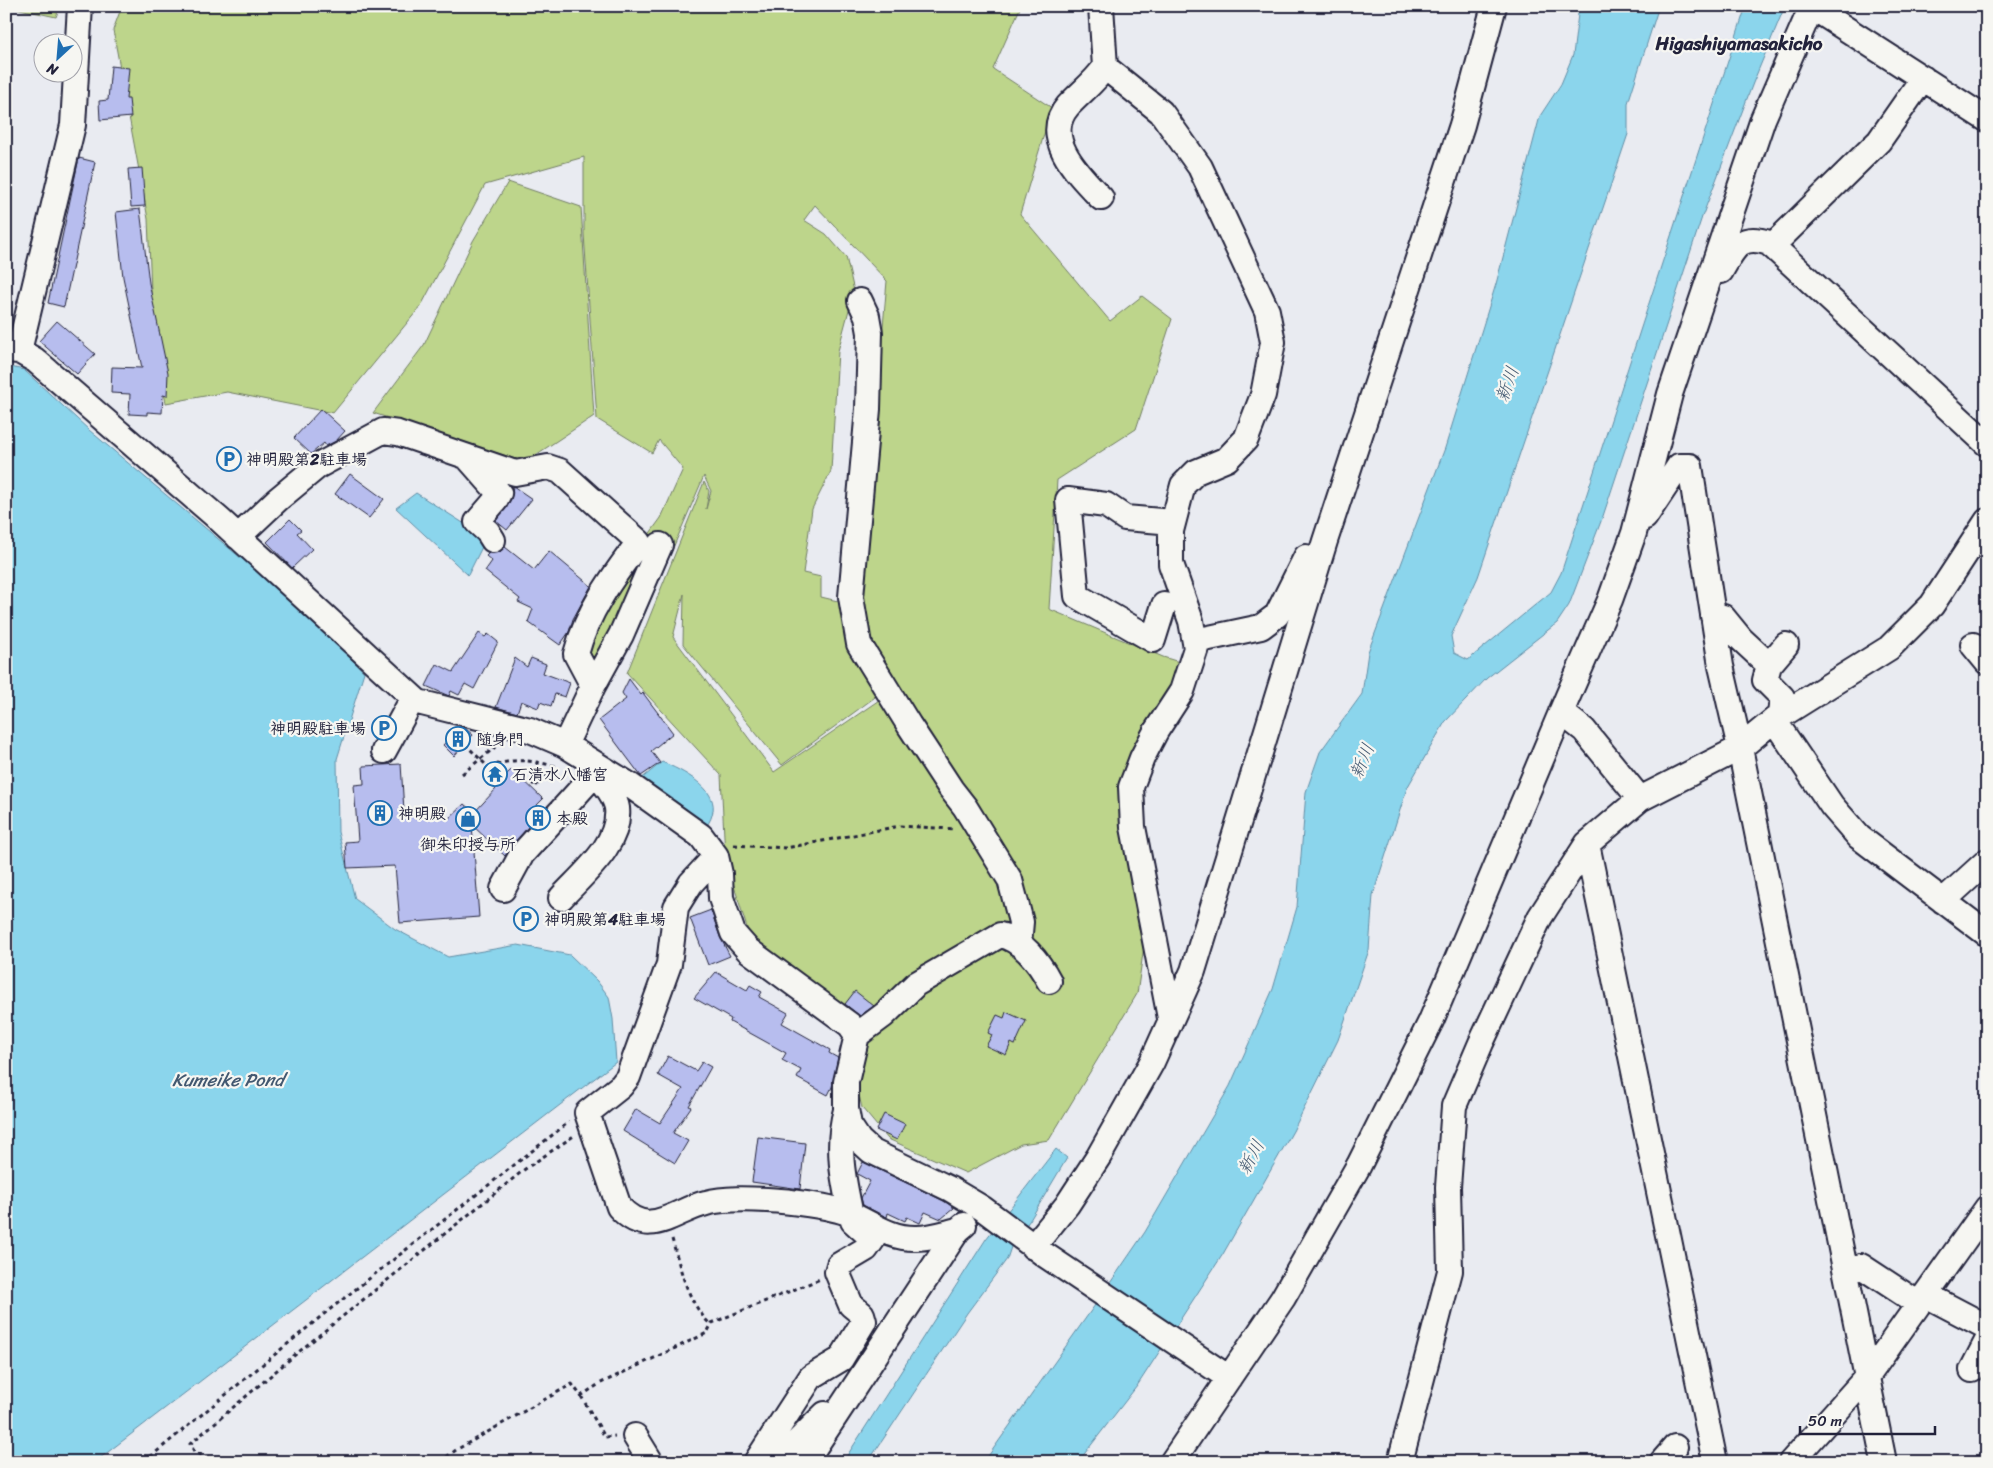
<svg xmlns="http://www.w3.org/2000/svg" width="1993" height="1468" font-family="Sriracha,'Klee One',sans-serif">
<rect width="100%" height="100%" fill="#e9ebf1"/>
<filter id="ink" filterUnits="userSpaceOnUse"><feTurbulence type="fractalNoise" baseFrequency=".02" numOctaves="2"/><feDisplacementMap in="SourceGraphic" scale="10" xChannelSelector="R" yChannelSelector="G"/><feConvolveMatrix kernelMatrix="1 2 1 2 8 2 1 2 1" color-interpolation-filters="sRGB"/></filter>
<g filter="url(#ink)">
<path fill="#bdd58b" stroke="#707c63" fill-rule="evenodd" d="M6 6H60L56 17Z
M122 6H1021L993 69 1052 108 1020 214 1110 321 1142 296 1172 319 1136 429 1057 480 1049 609 1163 657 1189 665 1120 786 1148 919 1137 994 1049 1140 1021 1144 966 1173 888 1139 862 1108 854 1073 863 1025 752 944 725 857 721 775 627 673 704 482 709 491 706 509 711 491 704 476 636 634 590 671 581 655 606 594 661 518 683 469 659 440 652 453 597 419 584 234V157L485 185 421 306 333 413 227 392 166 403 153 338 148 219 113 30ZM815 205 887 281 858 614 885 696 774 772 673 637 684 594 683 644 782 765 878 695 846 603 821 597V577L803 573 812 509 831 471 838 351 854 291 846 257 826 234 804 220Z
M508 182 581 207 594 416 525 462 373 413 424 345 473 241Z"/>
<path fill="#8bd5ec" stroke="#618da5" d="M1579 6H1659L1628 103V134L1478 577 1451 636 1454 653 1468 660 1551 592 1561 573 1746 6H1785L1753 83 1702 217 1603 516 1569 605 1557 623 1487 678 1445 722 1407 788 1373 895 1369 950 1338 1040 1293 1131 1223 1254 1137 1386 1078 1462H984L1095 1305 1145 1232 1230 1086 1273 989 1297 907 1306 792 1320 752 1362 694 1368 652 1445 448 1496 284 1540 116 1561 84 1573 55Z
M6 366 24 370 89 430 312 618 364 672 337 759 338 832 355 899 395 929 448 957 518 945 570 955 597 981 609 997 613 1019 616 1062 95 1462H6Z
M416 493 479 533 484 543 468 575 396 508Z
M662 762C681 770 721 789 712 815 711 820 707 825 705 829L640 780Z
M1056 1149 1067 1158 1030 1220 1012 1244 1007 1259 967 1313 868 1462H843L986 1239Z"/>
<path fill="#b7bdee" stroke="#22223b" d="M111 66 129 68 126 99H129L131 117 100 120 99 101 108 100Z
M79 158 95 162 64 307 48 303Z
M142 168 145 206 131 207 128 169Z
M140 209 149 283 168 373 167 396 163 395 162 413 147 412V415L129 414 130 394 111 393 112 367 142 368 123 277 116 212Z
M57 321 95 354 77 374 39 341Z
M321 409 345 431 336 441 326 446 324 443 311 454 294 438Z
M350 474 384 499 369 518 335 494Z
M513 486 532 499 507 530 496 521 511 499Z
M290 519 301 530 297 533 312 549 292 568 267 542Z
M505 547 534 570 549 551 591 586 573 619 569 632 560 645 528 622 533 609 518 602 520 599 485 571 492 561 486 556 489 553 500 552Z
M479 633 485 637 488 634 498 642 474 689 465 684 459 695 451 691 449 696 426 686 437 664 453 672Z
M515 658 527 667 531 658 546 664 543 673 570 683 565 697 555 694 551 706 540 702 538 708 521 701 517 713 496 707Z
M629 679 641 695 643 693 673 733 651 751 660 763 641 776 599 720 626 699 622 693Z
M460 727 465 728 473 735 454 756 443 745Z
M401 764 404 811 421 810 434 814 435 812 448 819 464 804 471 810V816L496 789 490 784 503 772 506 775 512 769 543 799 537 805 543 811 512 845 505 856 472 825 479 917 400 923 395 866 347 868 345 842 358 841 354 785 364 784 363 766Z
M711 910 720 937 730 956 708 965 690 918Z
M716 972 747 990 750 985 762 992 759 997 788 1013 782 1023 830 1050 829 1053 838 1058 832 1087 828 1095 797 1078 801 1070 782 1060 786 1053 730 1022 731 1019 694 998Z
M855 991 874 1006 860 1016 845 1004Z
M1006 1012 1026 1021 1015 1045 1011 1043 1006 1055 986 1046 992 1035 988 1033 997 1015 1004 1018Z
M668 1056 696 1071 702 1062 711 1067 689 1106 691 1107 673 1133 688 1141 675 1163 623 1131 636 1109 660 1123 683 1089 658 1075Z
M884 1114 905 1124 897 1140 876 1130Z
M758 1137 805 1143 800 1189 752 1182Z
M863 1162 944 1201 954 1208 941 1219 925 1212 920 1223 907 1217 905 1221 888 1213 887 1217 880 1214 863 1205 861 1198 870 1181 857 1174Z"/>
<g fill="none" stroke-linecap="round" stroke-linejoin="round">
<defs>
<path id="minor" d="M1101 6 1105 67 1161 112 1200 167 1267 311 1273 342 1263 395 1246 439 1227 459 1196 472 1183 485 1171 531V564L1191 621 1196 648 1182 691 1156 731 1142 758 1131 787 1133 827 1170 1018
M1812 7 1986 119
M1101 198C1080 176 1040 138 1068 106 1081 92 1095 82 1105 67
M1772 246 1879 141 1923 78
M1721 271C1734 248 1740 233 1769 243L1987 444
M860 301 867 316 870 333 868 409 851 597 859 644 909 725 951 789 965 807 1010 880 1021 922 1019 944
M6 350 19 351 35 360 220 520 418 702 530 730 565 745 631 786 701 836 716 856 720 874 721 898 733 933 748 950 850 1025 857 1035 846 1082V1109L849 1125 859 1140 871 1151 950 1189 982 1208 1045 1255 1229 1378
M19 351 73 125 80 6
M469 459 499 493 495 501 477 522 488 532 493 540
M1645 517 1679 466H1690L1721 666 1740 748 1774 720 1832 806 1859 837 1987 934
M238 537 277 500 318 466 383 431 398 433 515 473 548 467 560 471 639 542C613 576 587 612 576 654L593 686 565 745
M1164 605 1153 640 1077 596 1068 500 1106 505 1125 518 1173 522
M1713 616 1723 617 1741 639 1769 665
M1195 641 1261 627 1277 615 1306 557
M1973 645 1987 662
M593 686 621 635 660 545
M1561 712 1584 730 1640 799 1740 748 1884 1462
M1780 715 1782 697 1765 680 1769 665 1786 645
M1774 720 1889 648 1932 605 1987 521
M384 751 413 698
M1587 844 1715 1462
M716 856 691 883 676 907 669 964 628 1077 621 1086 587 1113 619 1207C649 1241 675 1210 706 1203 725 1198 748 1199 767 1200 787 1201 832 1206 850 1214 872 1224 891 1239 917 1238 930 1238 945 1233 958 1230
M503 889 522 854 591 778 607 771
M561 898C583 874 621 844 617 808 615 796 605 784 597 775
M1943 901 1987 861
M857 1035 884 1015 916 984 1000 935C1021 939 1039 962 1049 981
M846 1110C836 1146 843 1179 851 1215
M1033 1247 1067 1205 1099 1156 1152 1062 1193 971 1325 541 1462 125 1494 6
M1861 1266 1919 1304
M1926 1295 1987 1327
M1972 1370 1987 1341
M635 1436 651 1462
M756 1462 811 1377 841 1359 864 1321 862 1314 851 1305 837 1272 839 1265 866 1249 873 1239 853 1221
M777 1462 825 1414
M805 1462 958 1230 964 1225
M1172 1462 1283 1298 1359 1165 1431 1021 1568 696 1610 600 1634 533 1670 394 1763 119 1812 6
M1400 1462 1450 1271 1448 1187 1454 1106 1481 1043 1540 917 1587 844 1640 799
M1662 1462 1675 1447
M1791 1462 1867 1377 1987 1208"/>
</defs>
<use href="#minor" stroke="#22223b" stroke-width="28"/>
<path stroke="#22223b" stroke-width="3" stroke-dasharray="4 4" stroke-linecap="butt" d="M465 744 492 771
M536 762 549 779
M489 768C513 756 533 761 559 767
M462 774 500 743
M535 783 541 788
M532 785 544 774
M734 845 786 848 900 826 955 829
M672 1239C681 1270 687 1302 711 1325
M581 1396 605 1437 615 1436
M144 1462 324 1314 569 1122
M216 1462 194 1451 190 1444 296 1354 525 1169 575 1135
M440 1462 456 1450 572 1384 581 1396 599 1384 707 1333 712 1323 820 1279"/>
<use href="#minor" stroke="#f6f6f2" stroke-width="24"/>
</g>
</g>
<defs>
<symbol id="parking-ring" viewBox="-11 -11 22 22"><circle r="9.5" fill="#f6f6f2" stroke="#1f6fb2" stroke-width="1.5"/><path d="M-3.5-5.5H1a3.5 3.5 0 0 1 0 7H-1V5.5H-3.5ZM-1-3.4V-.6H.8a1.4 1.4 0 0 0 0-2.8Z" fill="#1f6fb2"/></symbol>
<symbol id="building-ring" viewBox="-11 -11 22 22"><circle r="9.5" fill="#f6f6f2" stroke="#1f6fb2" stroke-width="1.5"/><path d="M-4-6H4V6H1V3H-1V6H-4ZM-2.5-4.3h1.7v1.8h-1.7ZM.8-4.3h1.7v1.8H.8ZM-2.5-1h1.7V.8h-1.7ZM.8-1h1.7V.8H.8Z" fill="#1f6fb2"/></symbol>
<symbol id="temple-ring" viewBox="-11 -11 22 22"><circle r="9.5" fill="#f6f6f2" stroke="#1f6fb2" stroke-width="1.5"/><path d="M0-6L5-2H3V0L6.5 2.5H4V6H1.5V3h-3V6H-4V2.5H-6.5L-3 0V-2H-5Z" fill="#1f6fb2"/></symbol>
<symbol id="shop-ring" viewBox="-11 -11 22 22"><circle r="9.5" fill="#f6f6f2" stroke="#1f6fb2" stroke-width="1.5"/><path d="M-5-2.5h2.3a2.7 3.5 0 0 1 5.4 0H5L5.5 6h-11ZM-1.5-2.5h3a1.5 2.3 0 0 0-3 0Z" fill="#1f6fb2"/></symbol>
</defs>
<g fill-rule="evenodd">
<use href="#parking-ring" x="215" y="445" width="28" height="28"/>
<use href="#parking-ring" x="370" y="714" width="28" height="28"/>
<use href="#building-ring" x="444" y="725" width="28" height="28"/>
<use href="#temple-ring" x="481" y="760" width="28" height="28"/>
<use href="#building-ring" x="366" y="799" width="28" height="28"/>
<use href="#building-ring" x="524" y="804" width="28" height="28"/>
<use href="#shop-ring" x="454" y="805" width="28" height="28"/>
<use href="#parking-ring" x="512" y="905" width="28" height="28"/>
</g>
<g text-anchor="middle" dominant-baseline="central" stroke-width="4.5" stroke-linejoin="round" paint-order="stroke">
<g font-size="16" font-weight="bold" fill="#22223b" stroke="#f6f6f2" text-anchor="start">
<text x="246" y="459">神明殿第2駐車場</text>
<text x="366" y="728" text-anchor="end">神明殿駐車場</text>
<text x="476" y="739">随身門</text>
<text x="512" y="774">石清水八幡宮</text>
<text x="398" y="813">神明殿</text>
<text x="556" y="818">本殿</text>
<text x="468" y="844" text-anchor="middle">御朱印授与所</text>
<text x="544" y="919">神明殿第4駐車場</text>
</g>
<g font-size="18" font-style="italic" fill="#425870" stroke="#f6f6f2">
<text transform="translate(1507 384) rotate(-70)">新川</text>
<text transform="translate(1362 761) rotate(-67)">新川</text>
<text x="228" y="1080">Kumeike Pond</text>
<text transform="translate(1251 1157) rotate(-62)">新川</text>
</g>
<g font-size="19" font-weight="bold" fill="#22223b" stroke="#f6f6f2">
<text x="1739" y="43">Higashiyamasakicho</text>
</g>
</g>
<rect width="1993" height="1468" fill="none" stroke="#f6f6f2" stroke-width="25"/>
<rect x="12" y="12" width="1968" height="1443" fill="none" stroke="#22223b" stroke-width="2" filter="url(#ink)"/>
<g transform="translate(58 58) rotate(206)"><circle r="24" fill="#f6f6f2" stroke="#a1a1a9"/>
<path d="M0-4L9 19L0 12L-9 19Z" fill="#1f6fb2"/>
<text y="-8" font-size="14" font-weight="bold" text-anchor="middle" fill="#22223b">N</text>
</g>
<path d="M1800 1426v8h135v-8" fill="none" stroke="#22223b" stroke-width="2.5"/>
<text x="1808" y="1426" font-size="15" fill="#22223b" stroke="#f6f6f2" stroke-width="4" paint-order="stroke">50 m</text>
</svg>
